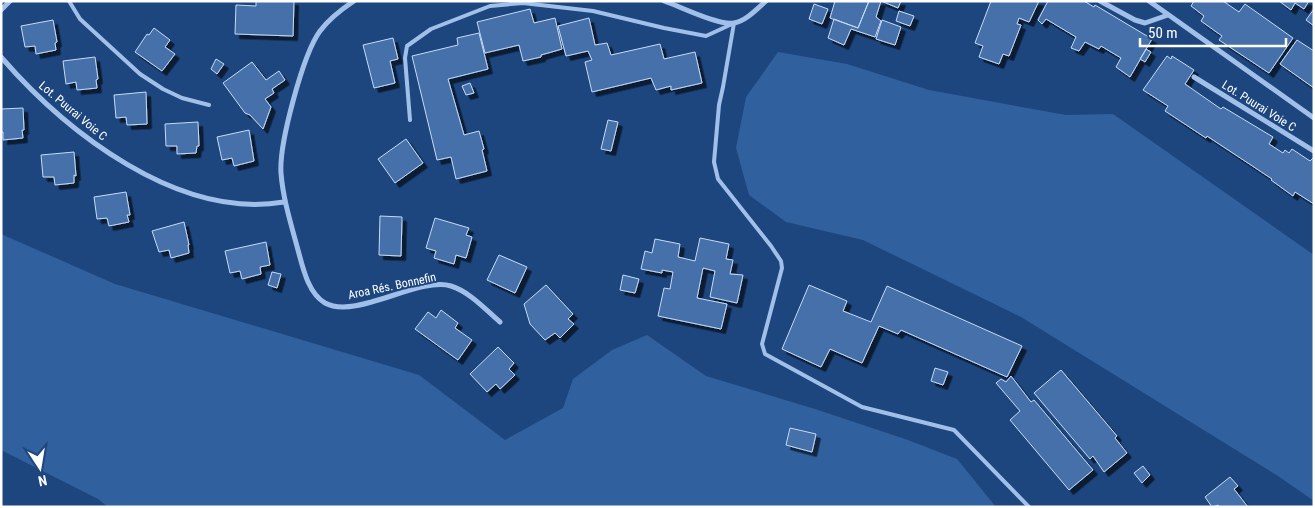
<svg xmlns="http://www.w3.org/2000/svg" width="1315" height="508" font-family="'Roboto Condensed',sans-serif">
<defs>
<filter id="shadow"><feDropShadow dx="4.5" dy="4.5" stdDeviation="0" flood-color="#0009"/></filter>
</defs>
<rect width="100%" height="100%" fill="#1d467f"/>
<path fill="#30609e" d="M778 52 847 64 929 90 1066 115 1113 114 1314 255V501L1278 476 1021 317 863 240 786 222 749 195 736 148 746 97Z
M1 234 115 284 419 375 505 440 563 408 573 379 612 350 647 335 706 376 815 409 908 440 957 459 996 507H108L98 499 1 450Z"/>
<path fill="#4570a9" stroke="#c5dbf7" filter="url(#shadow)" d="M256 1H294L293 36 235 34 236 5 256 6Z
M835 1H869L858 28 830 18Z
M869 1H881L876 17 881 21 875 37 851 29 844 45 828 38 834 19 858 28Z
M881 1H901L898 8Z
M991 1H1039L1029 22 1019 18 1017 24 1021 25 1009 56 1003 54 999 64 979 57 983 46 975 43Z
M1048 1H1084L1094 7 1095 5 1152 39 1130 77 1116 67 1121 58 1101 46 1099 49 1085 42 1079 51 1071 48 1076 37 1046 19 1042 24 1038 20Z
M1194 1H1223L1239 12 1245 4 1293 38 1269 73 1219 40 1222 36 1201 21 1204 16 1191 6Z
M1279 1H1309L1304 9 1295 3 1291 10Z
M814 4 828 9 822 24 809 19Z
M530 9 534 23 555 18 562 49 541 55V57L523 61 519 45 485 53 477 22Z
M1314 9V26L1306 20Z
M899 11 914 16 910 26 896 21Z
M589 18 595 45 607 43 611 55 660 44 664 59 695 52 702 83 671 90V86L656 90 651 78 592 92 585 62 592 60 588 51 566 56 558 26Z
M53 20 57 42 55 43 56 50 36 54 35 46 25 47 21 26Z
M882 20 901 27 895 45 876 39Z
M154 28 170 40 165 47 175 54 162 71 135 52 147 34 149 35Z
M479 33 488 69 448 79 464 135 479 131 484 149 482 150 487 171 456 179 451 157 437 160 412 56 458 45 457 38Z
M393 38 398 59 390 61 395 83 374 88 363 45Z
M1297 40 1314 51V88L1280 64Z
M1146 49 1151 52 1145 62 1140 59Z
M1167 56 1171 59 1172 56 1194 70 1185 84 1221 109 1223 107 1273 137 1269 144 1283 153 1285 150 1289 153 1292 149 1310 161 1314 157V204L1295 192 1293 196 1271 180 1272 179 1207 136 1206 138 1165 111 1168 106 1143 90Z
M95 57 98 79 96 80 97 88 77 90 76 82 66 84 63 61Z
M216 59 224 64 217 74 211 69Z
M252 62 266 80 279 71 285 80 272 89 274 93 265 99 271 107 263 129 250 115 245 113 223 83Z
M470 83 474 93 466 95 462 86Z
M146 92 147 124 127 125 126 117 116 118 114 95Z
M23 108 24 130H22L23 138 3 140V132H1V109Z
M608 120 618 122 611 151 601 149Z
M198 122 199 146H197L196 153 177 154V146H166L165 124Z
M249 130 254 161 234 166 232 158 222 160 217 137Z
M406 139 423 163 395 183 378 159Z
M74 152 76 176 74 175V183L55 185 54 177H43L41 155Z
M126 192 130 215H127L129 222 109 226 107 218 97 219 94 197Z
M380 216 402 217 401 256 379 255Z
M435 218 469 228 466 235 472 237 466 258 456 255 454 264 434 258 436 251 426 248Z
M184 222 189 245H188L189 253 171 258 169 250 159 252 152 231Z
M700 238 729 244 726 259 733 260 730 274 743 275 737 303 710 297 715 271 703 268 697 298 727 304 721 329 658 316 664 288 670 289 673 272 662 270V273L641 269 645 251 652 253 655 239 680 244 678 257 695 261Z
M266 242 270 265 260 267 261 274 242 279 240 271 230 273 225 251Z
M499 255 527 267 515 293 487 280Z
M272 272 281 274 277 288 268 285Z
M623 275 639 279 635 293 620 290Z
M546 285 573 314 568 319 574 324 560 338 555 333 545 340 530 324 524 304Z
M809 285 847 301 843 311 871 322 887 286 1022 346 1007 377 901 330 898 334 879 326 862 363 830 349 821 367 782 349Z
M441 310 458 323 455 328 472 340 458 360 415 329 428 312 436 318Z
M498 347 514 363 509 369 515 375 500 389 496 384 487 392 470 374Z
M935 368 948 372 943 385 931 381Z
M1061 370 1117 436 1115 438 1127 453 1104 472 1093 456 1090 459 1034 393Z
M1011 376 1031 402 1034 400 1093 470 1069 490 1010 420 1020 411 996 383 1001 379 1006 382Z
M790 428 816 434 812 452 786 445Z
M1143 466 1150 475 1142 483 1134 473Z
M1230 477 1238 486 1234 489 1248 507H1220L1218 505 1212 507 1205 497Z"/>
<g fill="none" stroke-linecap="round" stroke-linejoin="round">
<path stroke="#a1c0e9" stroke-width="4" d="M69 1 80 19 140 74 163 89 182 98 209 105
M734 23 723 87 719 105 714 162 718 179 771 246 781 261 782 268 762 344 765 354 862 407 954 430 1029 507
M410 120 405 58 407 46 431 29 490 6 523 3 593 11 664 28 706 36 732 24"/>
<path stroke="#a1c0e9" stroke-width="5" d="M354 1C342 9 329 19 320 31 303 54 279 144 281 173 283 199 291 224 298 250 303 268 308 293 325 303 356 320 419 276 451 286 470 292 486 310 500 322
M664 1C679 6 719 26 734 23 746 21 757 9 766 1
M1100 1 1135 20 1145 23 1168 15
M1149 1 1314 118
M1 10 10 1
M1 57C66 132 178 220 284 202
M1194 77 1314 151"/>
</g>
<g text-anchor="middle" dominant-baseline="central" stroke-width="4" stroke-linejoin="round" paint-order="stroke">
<g font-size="12" fill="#fff" stroke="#1d467f">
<text transform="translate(1259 106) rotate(32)">Lot. Puurai Voie C</text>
<text transform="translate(73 111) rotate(40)">Lot. Puurai Voie C</text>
<text transform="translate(392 286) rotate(-12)">Aroa Rés. Bonnefin</text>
</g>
</g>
<rect width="1315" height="508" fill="none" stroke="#ffffff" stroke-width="5"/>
<g transform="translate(40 468) rotate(168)" stroke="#1d467f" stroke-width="4" paint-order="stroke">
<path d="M0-4L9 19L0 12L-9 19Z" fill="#ffffff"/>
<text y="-8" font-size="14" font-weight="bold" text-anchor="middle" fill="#ffffff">N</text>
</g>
<path d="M1140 38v8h146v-8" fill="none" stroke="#ffffff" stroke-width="2.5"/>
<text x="1148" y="38" font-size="15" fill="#ffffff" stroke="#1d467f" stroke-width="4" paint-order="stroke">50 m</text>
</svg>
